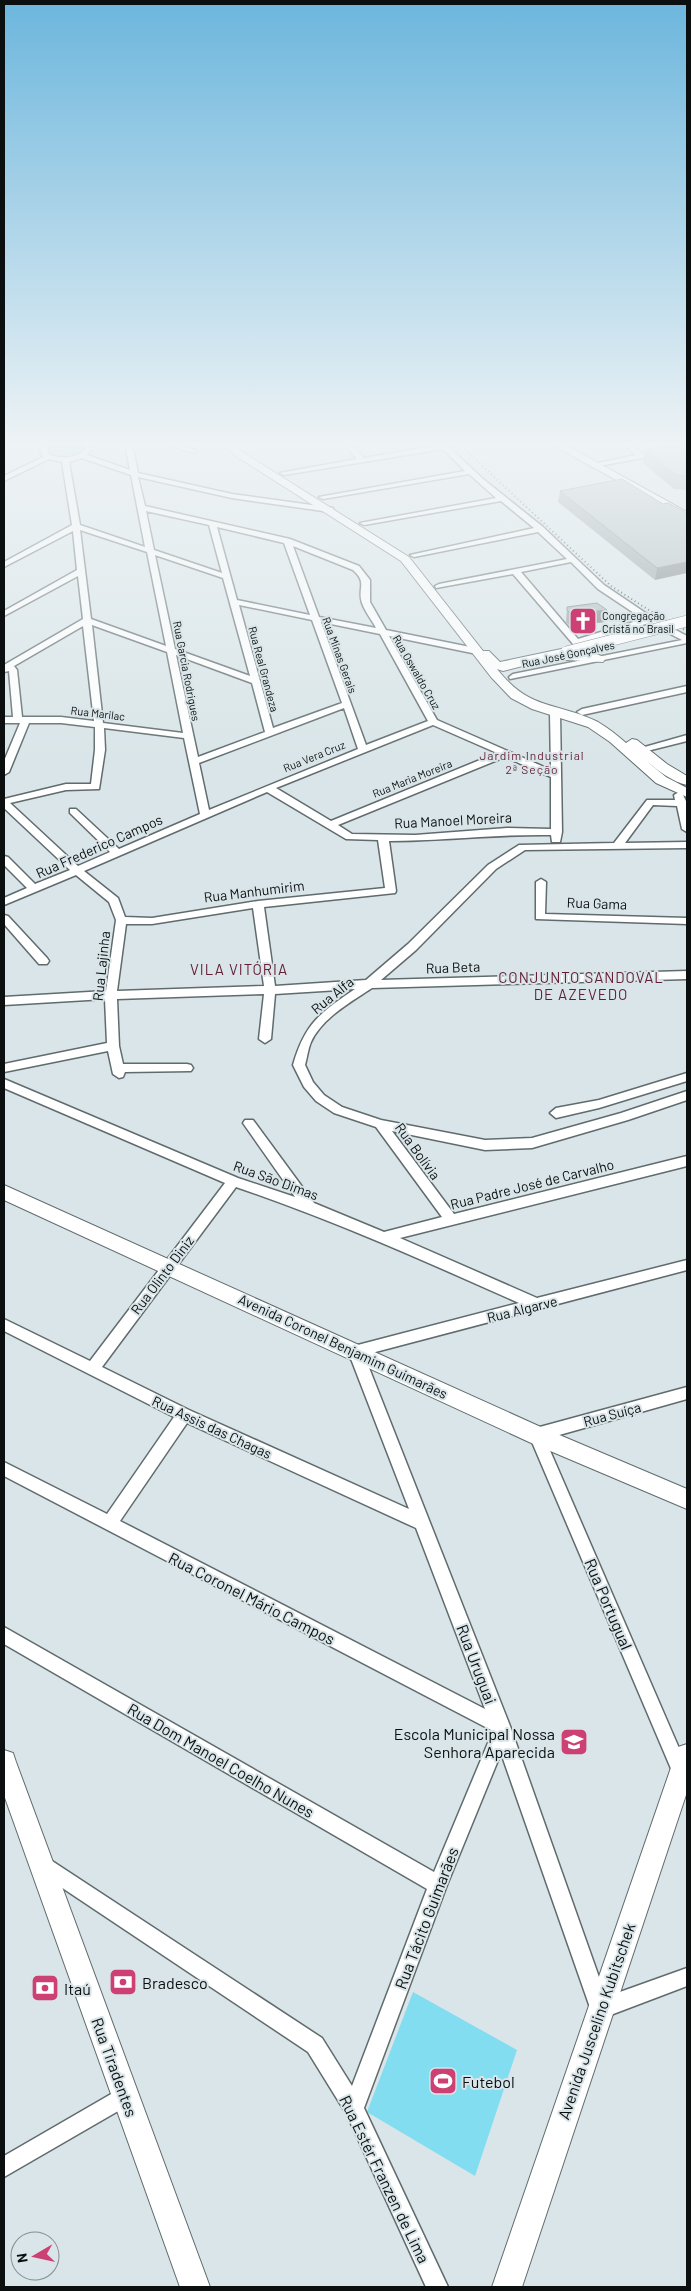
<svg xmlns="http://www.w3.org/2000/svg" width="691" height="2291" font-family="Barlow,sans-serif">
<rect width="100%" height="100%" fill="#d9e5e8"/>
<path fill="#81ddef" d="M53 444H82L85 450C75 458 60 461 48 455L46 449Z
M413 1992 517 2050 475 2176 367 2112Z"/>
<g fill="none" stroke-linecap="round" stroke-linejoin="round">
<defs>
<path id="street" d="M45 444H52L47 450 49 455C61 459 76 459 85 449L83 444H90L92 449 87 455 130 470 125 444H132L138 473 232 494 333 508V512H330L232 498 138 477 145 506 290 539 359 566 370 580V602L386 630 480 649 481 651 477 654 389 636 437 720 551 770 550 713 555 710 560 713 562 832 560 842H552L551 835C497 834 443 841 389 841L396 891 395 893 264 907 275 986 366 980 408 944 488 865 519 845 614 843 647 800H675L674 795 679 792 682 793 687 803V832L682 829 677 806 653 805 625 843 687 842V848L525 850 496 869 416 950 381 980 687 971V979L372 988C351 1002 322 1018 311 1042 308 1049 307 1058 305 1065L313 1082 324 1095 342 1107 381 1120 485 1140 532 1138 621 1113 687 1091V1100L628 1120 532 1148 485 1150 392 1131 454 1214 687 1156V1166L400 1238 537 1298 687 1260V1270L364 1355 510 1726 606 1997 687 1968V1986L600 2019 593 2016 501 1753 447 1885 364 2108 448 2287H426L347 2115 308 2052 37 1871 34 1865 37 1859 43 1856 49 1859 322 2038 352 2086 427 1889 4 1644V1627L434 1872 493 1731 4 1476V1462L107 1514 174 1417 4 1331V1319L90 1361 225 1183 4 1088V1079L238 1178 295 1197 243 1123 245 1120H253L314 1203 384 1232 442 1217 376 1127 334 1113 316 1101 304 1087 293 1065C305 1023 320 1013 355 989L275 994 271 1039 265 1043 259 1039 264 994 117 999 119 1046 123 1064H187L191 1065 193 1068 191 1071 125 1072 123 1077 119 1078 113 1074 108 1051 4 1072V1064L107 1043 105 999 4 1005V997L106 991 116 920 109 902 76 875 4 905V898L27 888 4 865V856L8 857 35 884 70 870 4 808V799L66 784H91L95 750V727L61 723H29L9 772 4 775V761L20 723H4V717H13L9 671 4 672V665L83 619 78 576 4 616V611L77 570 73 531 4 567V562L72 525 62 462 49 459 4 481V476L43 457 40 450ZM82 458 131 475 145 547 80 525 69 462ZM146 511 209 525 222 573 154 550ZM217 527 284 543 310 615 237 600ZM80 530 147 552 166 646 91 619ZM293 546 353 570C368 583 357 588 362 603 365 612 372 620 376 628L319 617ZM155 555 223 578 250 676 175 649ZM239 605 312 620 342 703 273 728ZM321 622 380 634 428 721 366 745ZM92 625 167 652 183 733 103 723ZM83 626 94 721 61 717H22L17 670 14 666ZM176 655 252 683 265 732 198 757ZM344 708 358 749 209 810 199 763ZM433 725 497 753 331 821 276 788ZM104 728 184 738 200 814 119 849 76 809H70V813L110 852 78 866 10 803 66 790 99 789 105 750ZM505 757 551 777V829L507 828 415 835 352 834 338 825ZM267 792 346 839 378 840 385 888 258 901 152 918 125 917 118 898 84 871ZM253 908 264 986 117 991 126 924H152ZM236 1187C333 1220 425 1261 519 1303L350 1347 348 1351 409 1509 189 1410 102 1367ZM187 1423 416 1528 485 1709 120 1521Z
M165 444H178L197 451 194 453Z
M344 444H351L364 458 446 444 483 479 543 527 604 585 653 618 687 636V643L510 679 509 677 513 674 682 640 649 623 579 644H573L513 574 436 588 435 586 439 584 567 559 538 532 414 557 410 555 534 528 501 501 364 525 360 523 496 498 469 474 323 499 319 497 465 471 443 449 284 475 280 473 357 459ZM571 562 598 589 643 619 578 639 521 572Z
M623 444H631L643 454 687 446V450L593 467 589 465 636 455Z
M687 686V692L582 715 577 712 582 709Z
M687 735V741L639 753 634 750Z
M541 879 546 882 545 914 687 918V924L536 919V882Z
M4 915 8 916 47 958 49 961 47 964H39L4 924Z
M687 1073V1081L599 1108 556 1118 550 1113 556 1108 599 1100Z
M687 1387V1399L545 1439 685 1762 687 1761V1779L681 1781 675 1778 529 1435 531 1430 536 1428Z
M125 2086 132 2089 135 2096 132 2103 4 2177V2156Z"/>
<path id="secondary" d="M223 444H234L242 452 409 557 483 651H489L500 662 566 648 570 649 571 653C583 653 597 651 605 659L603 662 550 659 503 671 497 669C531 712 556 701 598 722 608 728 617 735 626 743L632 739 637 740 667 764 687 776V785C669 781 653 766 639 755L666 777 687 788V797L656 783 610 742 588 727 532 709 511 698 491 677 401 561 236 456Z
M551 444H564L687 512V519Z
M4 1185 543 1428 687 1489V1509L529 1442 4 1200Z
M687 1744V1792L522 2287H492L675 1756 678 1747Z
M4 1750 13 1753 16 1762 210 2287H180L4 1795Z"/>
</defs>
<use href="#street" stroke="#606b6d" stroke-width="3"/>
<use href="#secondary" stroke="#606b6d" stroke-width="2"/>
<use href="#street" fill="#fff" fill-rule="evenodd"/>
<use href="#secondary" fill="#fff" fill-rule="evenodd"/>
<path stroke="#454b4d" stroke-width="2" stroke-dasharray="1 3" stroke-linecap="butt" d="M459 444 611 586 663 619 687 631"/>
<defs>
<path id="secondary-bridge" d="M566 652 687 621"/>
</defs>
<use href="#secondary-bridge" stroke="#606b6d" stroke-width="12" stroke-linecap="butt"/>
<use href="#secondary-bridge" stroke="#fff" stroke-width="11"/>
</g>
<path fill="#96a0a2" d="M687 444V490L674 489 643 463 645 450Z
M560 491 663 504 687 513 655 580 558 502Z
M567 607 607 610 605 622 570 626 566 622Z"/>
<path fill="#7a8284" d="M687 562V573L655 580 657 568Z
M607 610 605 622 570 626 571 614Z"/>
<path fill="#aebabc" stroke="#7a8284" d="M674 444H687V476L676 475 645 450Z
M622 479 663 504 668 503 687 513V562L657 568 560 491Z
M597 603 607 610 571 614 567 610V607Z"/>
<linearGradient id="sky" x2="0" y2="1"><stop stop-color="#6cb6dd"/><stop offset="0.58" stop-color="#eef3f5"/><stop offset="1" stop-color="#eef3f5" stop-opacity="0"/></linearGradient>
<rect width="691" height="765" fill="url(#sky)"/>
<defs>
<symbol id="church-square" viewBox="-11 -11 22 22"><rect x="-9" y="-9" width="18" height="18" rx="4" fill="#cc4073" stroke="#d9e5e8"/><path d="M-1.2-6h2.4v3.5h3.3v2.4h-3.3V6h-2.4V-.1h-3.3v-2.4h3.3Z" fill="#fff"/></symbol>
<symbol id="school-square" viewBox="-11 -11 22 22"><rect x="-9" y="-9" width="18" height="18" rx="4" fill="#cc4073" stroke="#d9e5e8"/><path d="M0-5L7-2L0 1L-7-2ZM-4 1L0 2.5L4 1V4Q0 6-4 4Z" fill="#fff"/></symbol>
<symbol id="bank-square" viewBox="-11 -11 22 22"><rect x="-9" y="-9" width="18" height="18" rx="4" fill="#cc4073" stroke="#d9e5e8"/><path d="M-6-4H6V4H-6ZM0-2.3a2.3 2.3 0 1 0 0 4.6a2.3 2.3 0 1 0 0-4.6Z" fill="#fff"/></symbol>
<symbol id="stadium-square" viewBox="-11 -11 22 22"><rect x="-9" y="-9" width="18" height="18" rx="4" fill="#cc4073" stroke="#d9e5e8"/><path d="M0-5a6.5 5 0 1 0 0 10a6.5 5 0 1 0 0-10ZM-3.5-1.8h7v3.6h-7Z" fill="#fff"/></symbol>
</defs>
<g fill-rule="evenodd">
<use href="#church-square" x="567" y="605" width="32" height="32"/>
<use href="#school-square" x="558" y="1726" width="32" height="32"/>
<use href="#bank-square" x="107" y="1966" width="32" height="32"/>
<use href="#bank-square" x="29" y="1972" width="32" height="32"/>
<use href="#stadium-square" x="427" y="2065" width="32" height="32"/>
</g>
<g text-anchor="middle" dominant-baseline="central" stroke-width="4" stroke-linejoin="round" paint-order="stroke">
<g font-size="11" fill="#0b0f10" stroke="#d9e5e8" text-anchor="start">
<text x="602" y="615">Congregação<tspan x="602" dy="13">Cristã no Brasil</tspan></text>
</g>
<g font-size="11" fill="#0b0f10" stroke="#d9e5e8">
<text transform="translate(568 654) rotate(-12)">Rua José Gonçalves</text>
<text transform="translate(340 655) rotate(70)">Rua Minas Gerais</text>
<text transform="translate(264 669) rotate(75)">Rua Real Grandeza</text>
<text transform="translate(187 671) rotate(79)">Rua Garcia Rodrigues</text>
<text transform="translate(417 672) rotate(60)">Rua Oswaldo Cruz</text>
<text transform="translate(98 713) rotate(7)">Rua Marilac</text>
<text transform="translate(314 756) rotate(-22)">Rua Vera Cruz</text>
<text transform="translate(412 778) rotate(-22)">Rua Maria Moreira</text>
</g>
<g font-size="12" letter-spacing="1" fill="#611d35" stroke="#d9e5e8">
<text x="532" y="755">Jardim Industrial<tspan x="532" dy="14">2ª Seção</tspan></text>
</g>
<g font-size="14" fill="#0b0f10" stroke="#d9e5e8">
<text transform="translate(453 820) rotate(-3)">Rua Manoel Moreira</text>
<text transform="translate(99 846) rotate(-24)">Rua Frederico Campos</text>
<text transform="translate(254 891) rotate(-7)">Rua Manhumirim</text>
<text transform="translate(597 903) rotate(2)">Rua Gama</text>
<text transform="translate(101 966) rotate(-84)">Rua Lajinha</text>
<text transform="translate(453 967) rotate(-2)">Rua Beta</text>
<text transform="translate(332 995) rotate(-39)">Rua Alfa</text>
<text transform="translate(418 1151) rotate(54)">Rua Bolívia</text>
<text transform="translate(276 1180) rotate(20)">Rua São Dimas</text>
<text transform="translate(532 1184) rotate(-14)">Rua Padre José de Carvalho</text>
<text transform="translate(162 1275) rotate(-53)">Rua Olinto Diniz</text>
<text transform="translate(522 1309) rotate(-14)">Rua Algarve</text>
<text transform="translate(343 1346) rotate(25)">Avenida Coronel Benjamim Guimarães</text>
<text transform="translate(612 1414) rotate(-15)">Rua Suíça</text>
<text transform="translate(212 1427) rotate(25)">Rua Assis das Chagas</text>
</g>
<g font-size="15" letter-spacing="1" fill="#611d35" stroke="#d9e5e8">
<text x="239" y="969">VILA VITÓRIA</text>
<text x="581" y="977">CONJUNTO SANDOVAL<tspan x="581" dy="17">DE AZEVEDO</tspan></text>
</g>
<g font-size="16" fill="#0b0f10" stroke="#d9e5e8">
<text transform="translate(252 1598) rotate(27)">Rua Coronel Mário Campos</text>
<text transform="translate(609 1604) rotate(67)">Rua Portugual</text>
<text transform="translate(477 1664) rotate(69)">Rua Uruguai</text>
<text transform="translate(221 1760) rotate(30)">Rua Dom Manoel Coelho Nunes</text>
<text transform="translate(426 1918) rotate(-69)">Rua Tácito Guimarães</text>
<text transform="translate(596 2021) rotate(-71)">Avenida Juscelino Kubitschek</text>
<text transform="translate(115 2067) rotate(70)">Rua Tiradentes</text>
<text transform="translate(385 2179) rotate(64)">Rua Estér Franzen de Lima</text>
</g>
<g font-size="16" fill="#0b0f10" stroke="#d9e5e8" text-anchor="start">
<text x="555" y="1733" text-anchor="end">Escola Municipal Nossa<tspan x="555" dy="18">Senhora Aparecida</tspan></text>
<text x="142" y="1982">Bradesco</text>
<text x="64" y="1988">Itaú</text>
<text x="462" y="2081">Futebol</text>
</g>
</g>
<rect width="691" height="2291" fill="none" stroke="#0b0f10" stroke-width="10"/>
<g transform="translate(35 2256) rotate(261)"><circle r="24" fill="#d9e5e8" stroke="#878f92"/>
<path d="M0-4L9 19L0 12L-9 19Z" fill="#cc4073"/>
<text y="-8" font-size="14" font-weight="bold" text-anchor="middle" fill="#0b0f10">N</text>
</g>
</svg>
